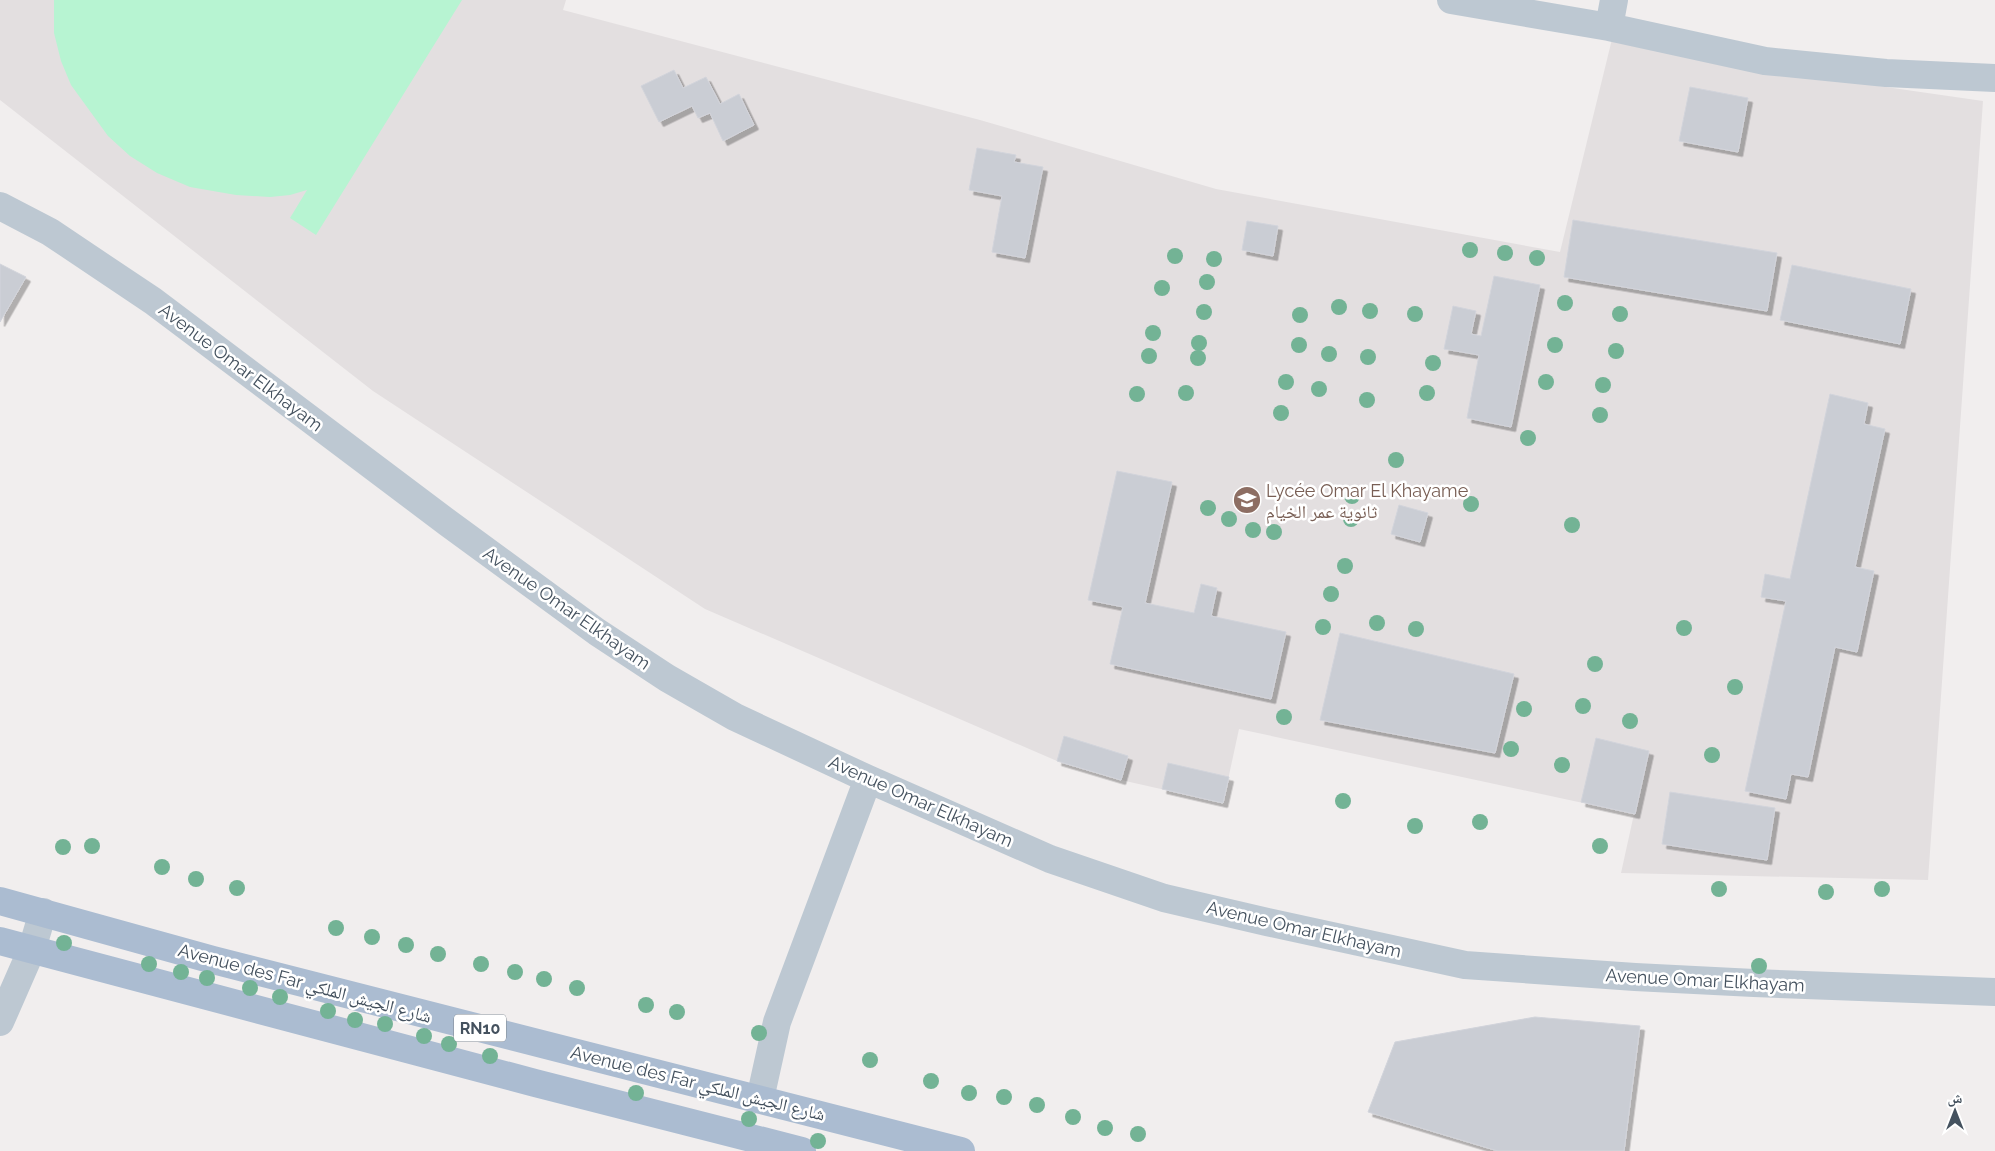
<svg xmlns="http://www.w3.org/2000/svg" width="1995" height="1151" font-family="Raleway,'Noto Naskh Arabic',sans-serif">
<defs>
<filter id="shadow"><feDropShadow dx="4.5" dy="4.5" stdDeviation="0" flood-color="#0004"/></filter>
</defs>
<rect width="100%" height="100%" fill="#f1eeee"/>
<path fill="#e3dfe0" d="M0 0H566L563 10 980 120 1216 189 1560 252 1613 35 1760 69 1983 101 1928 880 1621 873 1634 814 1239 729 1223 803 1121 780 1057 761 705 609 373 391 0 100Z"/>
<path fill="#b7f4d2" d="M54 0H462L316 235 290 218 307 190 290 195 270 197 236 195 190 187 157 173 130 156 108 136 71 85 61 61 54 33Z"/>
<path fill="#cacdd4" stroke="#d2d4db" filter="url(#shadow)" d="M674 70 683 88 706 77 720 104 739 94 754 125 723 141 710 113 698 118 692 106 659 122 641 86Z
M1690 87 1748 98 1738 152 1679 141Z
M977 148 1016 155 1014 162 1043 167 1025 258 992 252 1002 196 969 190Z
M1573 220 1777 253 1767 311 1564 277Z
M1247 221 1278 226 1273 256 1242 250Z
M0 264 26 277 0 322Z
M1792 265 1911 289 1900 344 1780 320Z
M1494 276 1540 285 1511 427 1467 418 1479 355 1444 349 1453 306 1476 311 1471 334 1481 336Z
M1830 394 1868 403 1864 424 1885 429 1855 567 1874 571 1857 652 1835 647 1808 777 1791 774 1786 799 1745 791 1786 601 1761 597 1765 574 1790 579Z
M1117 471 1172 482 1145 603 1194 613 1201 584 1217 588 1211 616 1286 632 1271 699 1110 664 1123 607 1088 600Z
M1399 505 1428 513 1420 542 1391 534Z
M1340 633 1514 674 1495 753 1320 720Z
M1064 736 1128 756 1121 780 1057 761Z
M1596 738 1649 751 1635 814 1581 802Z
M1168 763 1229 777 1223 803 1162 789Z
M1670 792 1775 808 1767 860 1662 844Z
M1535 1017 1640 1026 1624 1151H1498L1368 1112 1395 1042Z"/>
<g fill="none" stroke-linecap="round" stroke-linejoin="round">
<path stroke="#bdc8d2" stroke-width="28" d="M1451 0 1609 27 1765 61 1886 73 1995 78
M1609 27 1614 0
M0 206 50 232 153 301 448 523 597 632 667 678 735 717 868 779 1050 859 1164 898 1267 922 1465 965 1635 977 1754 983 1995 992
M0 1022 32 949 43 912
M760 1099 777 1022 868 779"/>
<path stroke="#abbcd1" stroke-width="28" d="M0 901 213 960 961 1151
M0 941 535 1083 802 1151"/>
</g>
<g fill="#73b395">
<circle cx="1470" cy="250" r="8"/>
<circle cx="1505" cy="253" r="8"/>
<circle cx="1175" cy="256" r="8"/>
<circle cx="1537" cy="258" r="8"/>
<circle cx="1214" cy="259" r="8"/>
<circle cx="1207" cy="282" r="8"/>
<circle cx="1162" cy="288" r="8"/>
<circle cx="1565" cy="303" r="8"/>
<circle cx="1339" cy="307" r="8"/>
<circle cx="1370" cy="311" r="8"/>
<circle cx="1204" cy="312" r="8"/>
<circle cx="1415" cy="314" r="8"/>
<circle cx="1620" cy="314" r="8"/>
<circle cx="1300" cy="315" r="8"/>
<circle cx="1153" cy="333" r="8"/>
<circle cx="1199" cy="343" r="8"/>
<circle cx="1299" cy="345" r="8"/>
<circle cx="1555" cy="345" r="8"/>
<circle cx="1616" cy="351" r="8"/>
<circle cx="1329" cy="354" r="8"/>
<circle cx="1149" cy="356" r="8"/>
<circle cx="1368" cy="357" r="8"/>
<circle cx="1198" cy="358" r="8"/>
<circle cx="1433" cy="363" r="8"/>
<circle cx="1286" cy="382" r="8"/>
<circle cx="1546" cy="382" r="8"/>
<circle cx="1603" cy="385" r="8"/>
<circle cx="1319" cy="389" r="8"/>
<circle cx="1186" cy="393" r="8"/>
<circle cx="1427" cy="393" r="8"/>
<circle cx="1137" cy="394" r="8"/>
<circle cx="1367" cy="400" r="8"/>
<circle cx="1281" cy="413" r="8"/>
<circle cx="1600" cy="415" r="8"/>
<circle cx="1528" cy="438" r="8"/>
<circle cx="1396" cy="460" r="8"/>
<circle cx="1352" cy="496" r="8"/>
<circle cx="1471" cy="504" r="8"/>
<circle cx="1208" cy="508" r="8"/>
<circle cx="1229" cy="519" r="8"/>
<circle cx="1351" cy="519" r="8"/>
<circle cx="1572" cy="525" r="8"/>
<circle cx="1253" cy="530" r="8"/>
<circle cx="1274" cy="532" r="8"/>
<circle cx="1345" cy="566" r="8"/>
<circle cx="1331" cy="594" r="8"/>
<circle cx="1377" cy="623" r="8"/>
<circle cx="1323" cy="627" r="8"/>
<circle cx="1684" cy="628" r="8"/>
<circle cx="1416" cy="629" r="8"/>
<circle cx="1595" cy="664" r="8"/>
<circle cx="1735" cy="687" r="8"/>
<circle cx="1583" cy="706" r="8"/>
<circle cx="1524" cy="709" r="8"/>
<circle cx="1284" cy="717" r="8"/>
<circle cx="1630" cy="721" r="8"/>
<circle cx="1511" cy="749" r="8"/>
<circle cx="1712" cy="755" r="8"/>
<circle cx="1562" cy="765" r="8"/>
<circle cx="1343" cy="801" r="8"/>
<circle cx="1480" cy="822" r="8"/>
<circle cx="1415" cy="826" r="8"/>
<circle cx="92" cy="846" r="8"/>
<circle cx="1600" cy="846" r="8"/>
<circle cx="63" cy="847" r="8"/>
<circle cx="162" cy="867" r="8"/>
<circle cx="196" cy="879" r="8"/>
<circle cx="237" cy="888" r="8"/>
<circle cx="1719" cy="889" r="8"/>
<circle cx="1882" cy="889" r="8"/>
<circle cx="1826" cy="892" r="8"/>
<circle cx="336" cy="928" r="8"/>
<circle cx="372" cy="937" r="8"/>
<circle cx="64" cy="943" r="8"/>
<circle cx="406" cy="945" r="8"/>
<circle cx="438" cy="954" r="8"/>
<circle cx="149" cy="964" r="8"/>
<circle cx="481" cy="964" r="8"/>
<circle cx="1759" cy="966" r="8"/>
<circle cx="181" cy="972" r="8"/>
<circle cx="515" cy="972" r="8"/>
<circle cx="207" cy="978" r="8"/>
<circle cx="544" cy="979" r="8"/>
<circle cx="250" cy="988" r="8"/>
<circle cx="577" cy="988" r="8"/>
<circle cx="280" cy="997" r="8"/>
<circle cx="646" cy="1005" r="8"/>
<circle cx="328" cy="1011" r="8"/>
<circle cx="677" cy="1012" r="8"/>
<circle cx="355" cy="1020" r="8"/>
<circle cx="385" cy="1024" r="8"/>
<circle cx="759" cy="1033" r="8"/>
<circle cx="424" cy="1036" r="8"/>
<circle cx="449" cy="1044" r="8"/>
<circle cx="490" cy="1056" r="8"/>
<circle cx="870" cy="1060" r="8"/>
<circle cx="931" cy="1081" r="8"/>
<circle cx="636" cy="1093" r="8"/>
<circle cx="969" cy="1093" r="8"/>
<circle cx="1004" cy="1097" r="8"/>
<circle cx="1037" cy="1105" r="8"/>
<circle cx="1073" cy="1117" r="8"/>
<circle cx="749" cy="1119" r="8"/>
<circle cx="1105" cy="1128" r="8"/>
<circle cx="1138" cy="1134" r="8"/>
<circle cx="818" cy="1141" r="8"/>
</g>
<defs>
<symbol id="school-disc" viewBox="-11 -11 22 22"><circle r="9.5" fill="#8d6e63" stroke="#fff"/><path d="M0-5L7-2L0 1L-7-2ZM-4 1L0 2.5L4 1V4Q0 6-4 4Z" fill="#fff"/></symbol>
</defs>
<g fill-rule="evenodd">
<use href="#school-disc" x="1231" y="484" width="32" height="32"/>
</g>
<g text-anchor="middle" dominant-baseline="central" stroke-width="5" stroke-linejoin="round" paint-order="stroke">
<rect fill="#fff" stroke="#7c858e" stroke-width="1" x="454" y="1014.5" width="52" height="27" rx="4"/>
<g font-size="16" font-weight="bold" fill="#44515e">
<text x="480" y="1028">RN10</text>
</g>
<g font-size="18" fill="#44515e" stroke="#fff">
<text transform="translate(241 367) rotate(37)">Avenue Omar Elkhayam</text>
<text transform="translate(567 608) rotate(35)">Avenue Omar Elkhayam</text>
<text transform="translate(921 801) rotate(24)">Avenue Omar Elkhayam</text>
<text transform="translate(1304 929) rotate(13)">Avenue Omar Elkhayam</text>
<text transform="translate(1705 980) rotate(3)">Avenue Omar Elkhayam</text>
<text transform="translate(305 983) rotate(15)">Avenue des Far شارع الجيش الملكي</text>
<text transform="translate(698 1083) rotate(14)">Avenue des Far شارع الجيش الملكي</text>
</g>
<g font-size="18" fill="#785e54" stroke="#fff" text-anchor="start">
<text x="1266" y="490">Lycée Omar El Khayame<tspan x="1266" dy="21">ثانوية عمر الخيام</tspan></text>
</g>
</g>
<g transform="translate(1955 1111)" stroke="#ffffff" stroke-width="4" paint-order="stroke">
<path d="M0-4L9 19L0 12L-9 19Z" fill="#44515e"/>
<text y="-8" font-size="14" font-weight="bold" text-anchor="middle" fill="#44515e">ش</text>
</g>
</svg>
